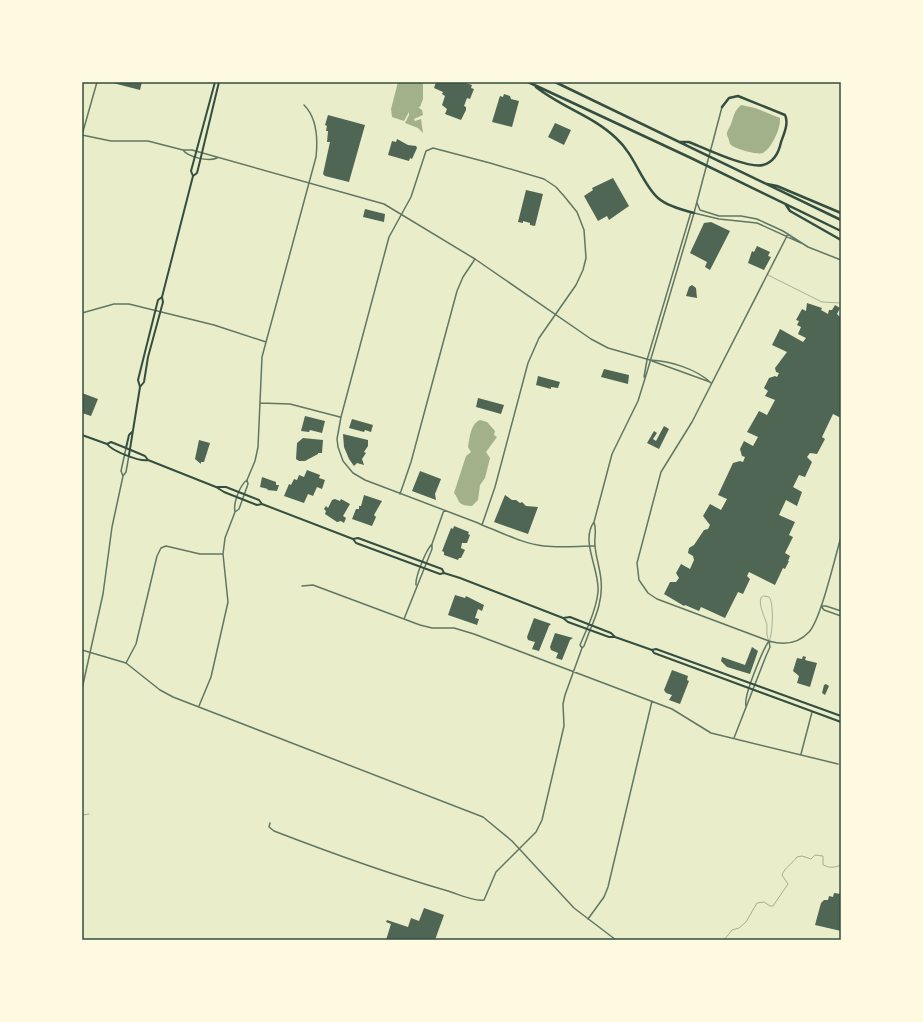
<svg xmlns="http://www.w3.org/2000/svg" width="923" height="1022" font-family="'PT Sans Narrow',sans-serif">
<rect width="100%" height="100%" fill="#e9edc9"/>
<path fill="#a3b18a" d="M398 82H423V99L420 107H418L422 110 423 115 414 119 415 121 421 119 423 133 418 128 405 123 409 115V112L404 121 392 117 391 109Z
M741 105 755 108 780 118C781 128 772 148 763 153 757 155 734 149 730 144 730 143 728 137 727 135 726 132 730 127 731 124 734 116 734 111 741 105Z
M480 420 487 422 495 431 494 435 497 437 486 452 490 458 485 478 480 485 478 500 472 506C456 505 461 502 454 493L466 456 471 452 468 447C470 438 470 424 480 420Z"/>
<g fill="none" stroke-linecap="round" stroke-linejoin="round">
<path stroke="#a3b18a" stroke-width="1" d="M82 815 89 814
M724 940 732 930 739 928 746 922 757 903 764 902 770 906H773L788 884 782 875C785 867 792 864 797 857L802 856 811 859 815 855 823 856V865C830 868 834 868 841 865"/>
</g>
<path fill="#4f6655" d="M109 82H142L140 90Z
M436 82H463L472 85 471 88 474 89 470 99 467 98 464 106 466 107V110L461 120 445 114 447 109 442 105 445 96 442 94 443 92 434 88Z
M504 94 510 96 511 99 519 101 512 127 492 122 499 99 500 96 503 97Z
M328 115 365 125 349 182 325 176 323 174 330 142H327L328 131H326L327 126 325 125Z
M555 123 571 130 564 145 548 137Z
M397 139 408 145 416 146 417 148 412 159 410 158 409 161 388 155 392 141 396 142Z
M613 178 629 206 609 220 607 216 598 221 584 196 593 190 592 188Z
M526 190 543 194 535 226 530 225V223L523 221V223L518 222Z
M365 209 385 214 384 222 363 217Z
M711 222 730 231 710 270 705 267 707 262 690 253 704 223Z
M757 246 770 252 768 256 771 257 764 270 748 263 752 251 754 252Z
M692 285 696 288 697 298 686 296 689 287Z
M807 303 822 308 821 310 828 314 829 310H832L835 305 840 308 837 314 841 318V418L833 414 822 437 825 439 817 454 810 453 807 457 812 462 805 477 799 475 793 487 802 492 797 506 786 500 779 515 795 522 789 535 793 537 785 553 790 556 788 561H789L785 569 783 568 775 585 749 572 747 576 750 579 743 594 738 592 725 618 701 607 699 611 685 605 684 606 664 594 670 582H676L679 578 676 573 681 564 690 569 694 560 693 556 688 553 689 548 694 545 704 530 708 529 710 525 703 516 710 504 721 510 727 499 718 495 733 463 740 461 743 462 745 457 742 456 740 449 744 441 753 446 758 437 747 432 759 411 767 415 775 400 765 396 768 391 764 388 769 378 775 376 777 377 779 373 776 372 775 368 787 352 772 345 780 329 803 342 806 338 798 334 801 327 797 325 799 321 796 320 802 309 806 311Z
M604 369 629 375 628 384 601 377Z
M538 376 560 382 558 388 551 387V389L536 385Z
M82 393 98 399 91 416 82 413Z
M478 398 504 405 501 414 476 407Z
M305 416 325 421 322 433 310 430 309 432 301 431Z
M352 419 373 425 371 432 365 430 364 432 349 428Z
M664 426 669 429 659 449 647 443 654 431 657 433 653 439 656 441Z
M343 434 368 440V446L364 452 366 453 362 459 364 465 357 463 354 466 349 459 344 447Z
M303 438 323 440 322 453H318V454L305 461H299L296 459 297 443Z
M199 440 210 443 204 462H201V464L195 459Z
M307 470 320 475 319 478 325 480 322 489 317 487 313 496 308 494 304 503 284 496 289 484 291 485 294 479 297 480 299 475 304 477Z
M420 471 441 479 435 494 436 500 412 491Z
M262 477 276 482V485H279L277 491 267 490 268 489 260 487Z
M364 495 382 501 374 515 376 517 372 526 352 519 356 509H359V506H361Z
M505 495 512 500H516L520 503 522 502 526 506 538 507 528 534 494 522Z
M335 499 340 501 341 499 350 504 343 516 346 518 344 523 341 521 337 522 325 514 326 511 324 509 326 506 328 508 332 500Z
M454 526 469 532 468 534 470 535 467 543H462L461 548 465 550 461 558H459L458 560 444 555V552L442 551 451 528 453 529Z
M455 595 465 598 466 596 484 605 482 611 478 609 475 618 479 619 477 625 448 615Z
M534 618 551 624 549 626 539 651 532 649 535 642 528 640 527 637Z
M555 633 573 638 570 640 562 660 556 658 558 653 551 650 550 647Z
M752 647 758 651 750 674 727 667 721 661 722 657 745 665Z
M803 656 806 657 805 660 817 663 810 687 797 683 799 676 793 671 797 658 802 659Z
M672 670 688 676 687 680 689 681 680 704 669 700 672 695 666 693 664 690Z
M826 684 829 686 825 695 822 693 824 685Z
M834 893 841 894V931L815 925 821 903 824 900H828L829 896 833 897Z
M424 908 444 915 435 940H386L391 924 386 922 387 920 408 927 411 918 419 921Z"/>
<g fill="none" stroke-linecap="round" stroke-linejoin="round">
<path stroke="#617663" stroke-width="0.5" d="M768 275 822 302 841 303
M764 596 769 597C774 602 773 634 769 641 766 635 767 631 767 625 765 617 758 605 761 598Z"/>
<path stroke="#617663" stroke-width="1.5" d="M82 135 97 82
M697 203 700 210 719 216H741L757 219 783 231 808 247 841 260
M694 213 719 219 757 223 801 243
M788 234 692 422 661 472 637 563 639 580 648 593 657 599 769 641C783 645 798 644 809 632 821 619 835 557 841 537
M82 313 114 304H129L214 325 266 342
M650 360C670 361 697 369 711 383
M652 361 710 382
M260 403 290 404 340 417
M400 494 411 462 457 291 463 277 475 259
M235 512C233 503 240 485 247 480
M482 525 495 487 528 363 539 338 576 285 583 270 586 258 584 230 577 212 564 196 556 187 544 179 490 163 433 148 426 151 411 197 389 237 341 417 337 439 338 447 343 461 353 473 365 480 478 523 482 525C501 532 523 544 544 546 561 548 578 546 595 546
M416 585C415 577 426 550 432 544
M302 586 313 585 420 625 432 628H454L474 634 672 709 711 733 838 764
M821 606 824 610 841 616
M821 606H826L841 611
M404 619 432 549V544L444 510
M582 648 580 645 589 624
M126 663 136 644 157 556 161 548 166 546 200 554H223
M199 706 211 677 228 602 223 554 225 538 235 512 239 509 248 484 247 480 255 461 258 447 262 357 316 157C318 139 317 118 304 105
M746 706C743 697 763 649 769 641
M734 738 766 656 770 647 769 641
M801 754 812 712
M270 823 269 827 274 831C331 853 389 874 448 891 458 894 474 902 484 900L496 872 536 832 542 820 564 726 563 704 565 695 582 648 584 646 590 630
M588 919 604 897 608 887 652 701"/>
<path stroke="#617663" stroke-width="1.5" d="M82 135 111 141H148L183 150H192L384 204 475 259 591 339 608 348 650 360
M183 150C188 157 208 162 217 158
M644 377 647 360 691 212
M123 476 126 472 129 455
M589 624C593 614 597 603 598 592 600 570 580 541 594 522L612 454 638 401 647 372 694 213 722 107
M590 630C597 614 603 598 601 580 600 568 596 558 595 546 594 538 597 530 594 522
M82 650 126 663 160 690 173 697 483 817 512 841 574 908 616 940
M82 689 103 594 112 527 123 476 121 471 126 448"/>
<path stroke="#344e41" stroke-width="2" d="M193 176 191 171 215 82
M140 387 144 382 148 357 163 302 162 297 193 176 197 173 200 161 219 82
M82 435 107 444 111 442 126 448 145 456 148 460 216 487 224 492 257 505 262 504
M107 444C112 451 140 462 148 460
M126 448 129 435 132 432
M129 455 140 387 138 380 158 300 162 297
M216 487H226L259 500 262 504 353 539 356 543 440 574 444 573 460 578 563 618 568 622 609 637H615
M353 539 358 538 442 569 444 573
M563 618 570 617 611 633 615 637 652 650 656 649 841 716
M652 650 654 653 841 722"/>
<path stroke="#344e41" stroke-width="2.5" d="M528 82 691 158 841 231
M555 82 841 220
M536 87C561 107 593 116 616 138 635 155 642 184 658 198 667 206 682 210 694 213
M679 142H689C704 148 748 169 763 165 774 162 779 152 781 142 784 134 789 123 785 115L738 96 729 98 722 107
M767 184 777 186 841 213
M786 205 790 211 841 240"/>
</g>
<rect width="923" height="1022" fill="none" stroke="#fefae0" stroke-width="166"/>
<rect x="83" y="83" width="757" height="856" fill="none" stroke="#344e41" stroke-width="1.5"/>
</svg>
